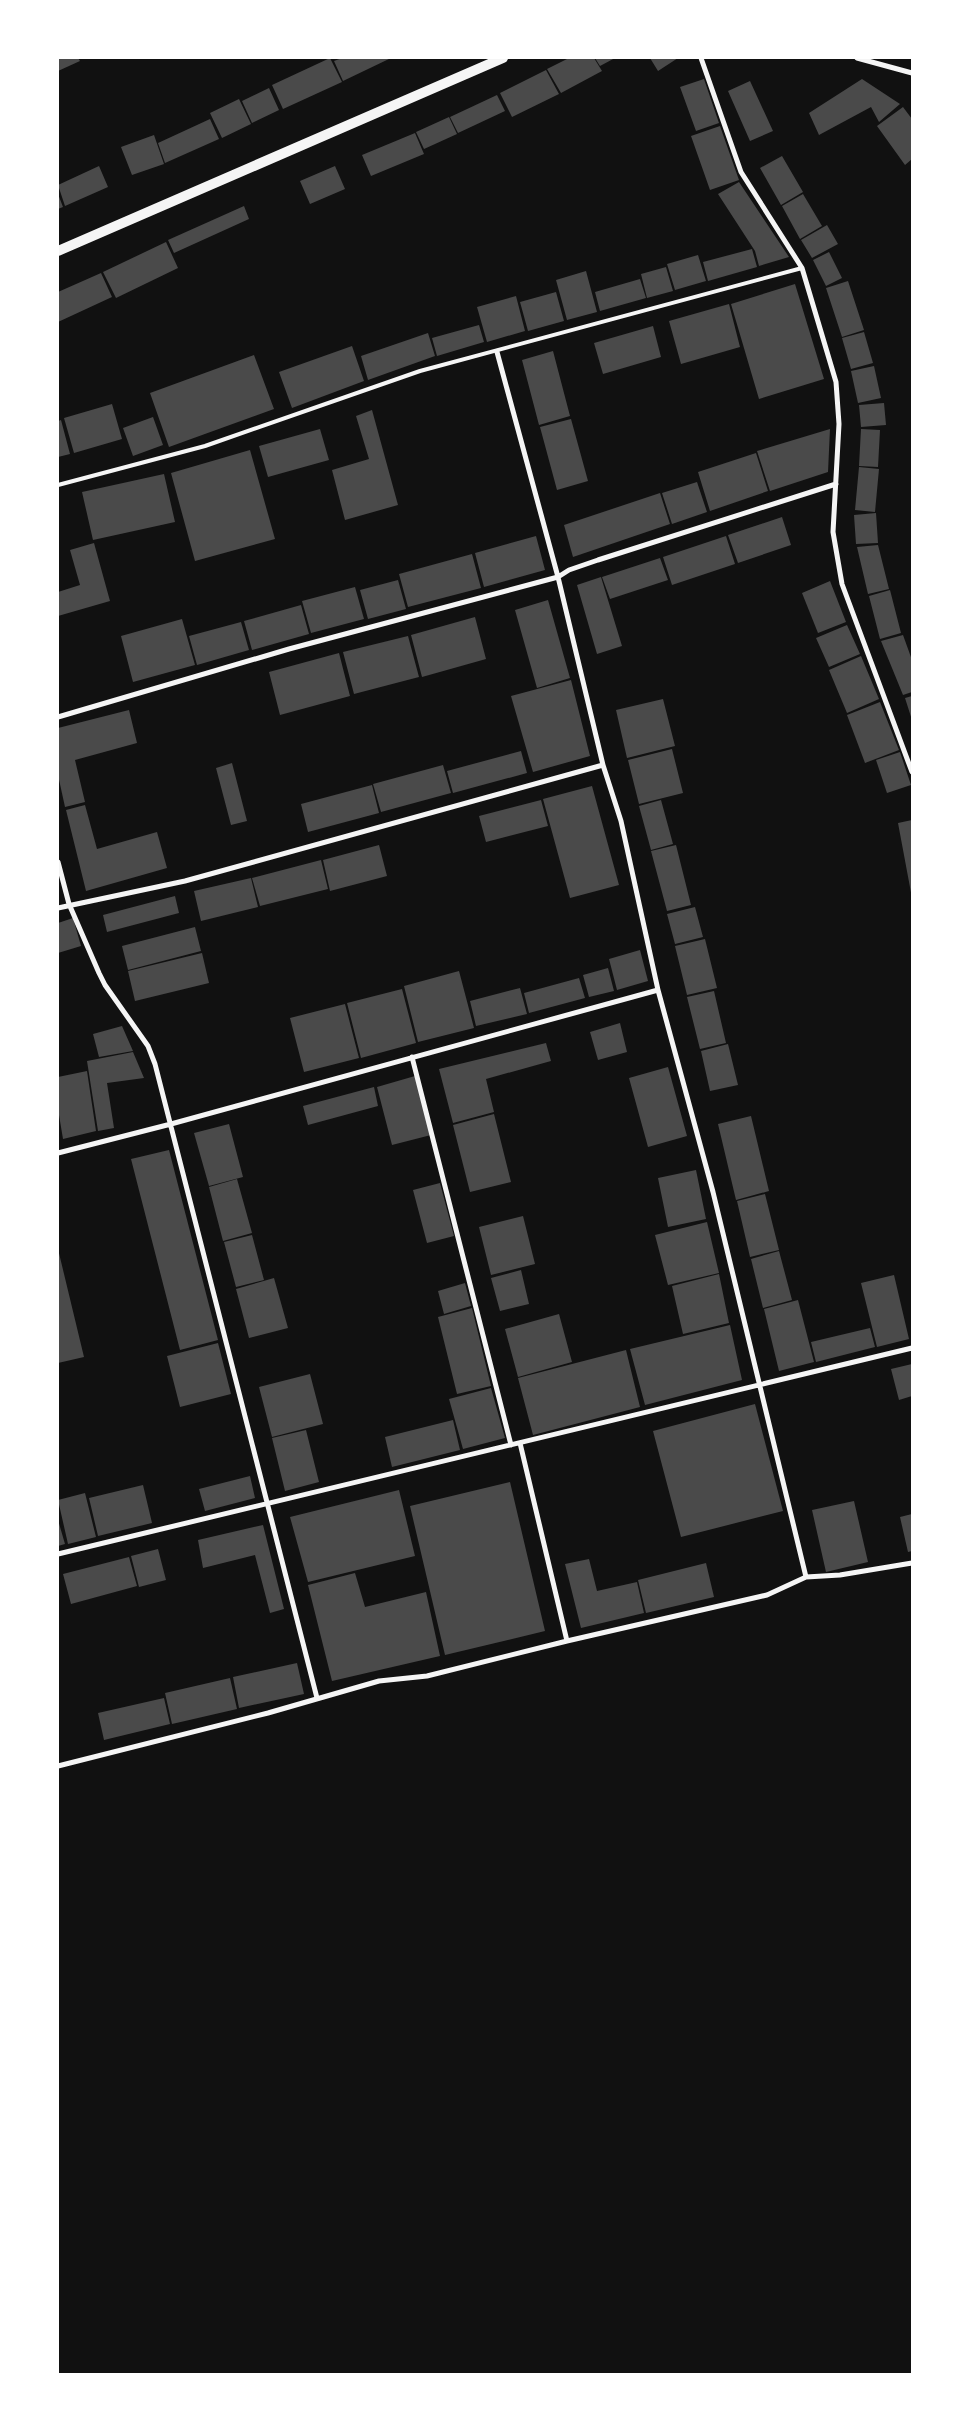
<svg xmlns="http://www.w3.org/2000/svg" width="970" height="2432" font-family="Jost,sans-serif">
<rect width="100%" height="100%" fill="#111"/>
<path fill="#4a4a4a" d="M58 58H78L80 61 58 71Z
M330 58 342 82 283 109 272 85Z
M342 58H391L343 81 334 61Z
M569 58H594L602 71 561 93 547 69Z
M595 58H615L600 66Z
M650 58H678L658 71Z
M546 70 559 94 512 117 500 93Z
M704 79 719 123 696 131 680 87Z
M862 79 900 104 879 122 871 107 819 135 809 113Z
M750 81 773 131 750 141 728 91Z
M269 88 279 110 252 123 242 101Z
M497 95 505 111 458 133 450 117Z
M239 99 251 124 222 138 210 113Z
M903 107 912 119V159L905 165 877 126Z
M449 117 457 134 424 149 416 132Z
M210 119 219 139 165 163 158 143Z
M720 126 739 180 710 190 691 136Z
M415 133 424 154 371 176 362 155Z
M154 135 164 164 132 175 121 147Z
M782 156 803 192 781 205 760 168Z
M99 166 108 187 65 206 58 185Z
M335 166 345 189 310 204 300 181Z
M739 182 789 257 759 266 755 251 718 194Z
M58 194 63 207 58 209Z
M803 194 822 226 800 239 782 206Z
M244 206 249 219 174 253 168 240Z
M827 225 838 244 812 258 801 240Z
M166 242 178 268 116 298 103 272Z
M752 249 757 267 708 281 703 262Z
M829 252 842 278 826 286 813 260Z
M698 255 706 281 675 290 667 264Z
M666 267 673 291 647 298 641 274Z
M586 271 597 312 567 320 556 280Z
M101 273 112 297 58 322V292Z
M640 279 646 298 600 311 595 292Z
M848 281 864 330 842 337 826 288Z
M795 284 824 379 759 399 731 304Z
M556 292 564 321 528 331 520 302Z
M516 296 525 331 487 342 477 307Z
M729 304 740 347 681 364 669 321Z
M479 325 484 342 437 356 432 338Z
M653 326 661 357 603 374 594 343Z
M864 332 873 363 851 369 842 338Z
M428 333 435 356 368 380 361 356Z
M352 346 364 381 292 408 279 372Z
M553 351 570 416 539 425 522 360Z
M254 355 274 409 169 447 150 393Z
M874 366 881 398 858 403 851 371Z
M884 403 886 425 861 427 859 405Z
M112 404 122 439 74 453 64 418Z
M372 410 398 505 345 520 332 470 369 459 356 416Z
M153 417 163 445 133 456 123 428Z
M571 419 588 481 557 490 540 427Z
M61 420 70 454 58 457V421Z
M320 429 329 460 268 477 259 446Z
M830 429 828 472 770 491 757 451Z
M861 429 880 430 878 467 859 466Z
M250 450 275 539 195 561 171 473Z
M756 453 768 491 710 511 698 472Z
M859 467 879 469 875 512 855 510Z
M164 474 175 522 93 540 82 492Z
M697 482 707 512 672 524 662 493Z
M660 493 670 524 573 557 564 525Z
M876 513 878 543 856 544 854 515Z
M782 517 791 545 738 563 728 535Z
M536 536 545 570 484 587 475 553Z
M726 536 735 564 672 585 663 557Z
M94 543 110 601 58 616V592L80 585 70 550Z
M878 545 889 589 868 594 857 547Z
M472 554 481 588 408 607 399 574Z
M660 558 668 580 610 599 602 577Z
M601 577 622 646 597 654 577 585Z
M398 580 406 609 368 619 360 590Z
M830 581 846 622 818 633 802 593Z
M355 587 364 619 311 633 302 601Z
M890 590 901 633 880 639 869 596Z
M548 600 570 678 537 688 515 610Z
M301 605 309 634 252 650 244 621Z
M475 617 486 659 422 677 411 635Z
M182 619 195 665 133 682 121 636Z
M241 622 249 650 197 665 189 636Z
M847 625 860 654 829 667 816 638Z
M903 635 912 660V692L903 695 881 641Z
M408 636 419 677 354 694 343 652Z
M339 653 350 696 280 715 269 672Z
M861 656 879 699 847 713 829 670Z
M571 680 590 756 533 772 511 696Z
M912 696V720L905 698Z
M663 699 675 746 627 758 616 710Z
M880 702 899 750 865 763 847 715Z
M129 710 137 743 75 760 85 802 65 807 58 775V728Z
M672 749 683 793 639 804 628 760Z
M521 751 527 773 453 793 447 771Z
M900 752 911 785 887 793 876 760Z
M232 763 247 821 231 825 216 768Z
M443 765 451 793 381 812 373 784Z
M372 785 379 813 308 832 301 804Z
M592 786 619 885 570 898 543 799Z
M541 800 548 826 486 842 479 816Z
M661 800 673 844 651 850 639 806Z
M85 805 97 849 157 832 167 868 86 891 66 810Z
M912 820V898L898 823Z
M379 845 387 876 330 891 323 860Z
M676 845 691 905 667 911 651 851Z
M321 860 328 889 260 906 252 878Z
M251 878 258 907 201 921 194 891Z
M175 896 179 913 107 932 103 915Z
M695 907 703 937 675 944 667 914Z
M73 918 81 946 58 953V923Z
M195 927 201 951 128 970 122 946Z
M705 939 717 988 687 995 675 946Z
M640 950 648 981 617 990 609 959Z
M202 953 209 983 135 1001 128 971Z
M608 968 614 991 589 997 583 975Z
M459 971 474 1028 418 1042 404 986Z
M579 978 585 998 529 1013 524 993Z
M520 988 527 1014 476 1026 470 1001Z
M402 989 416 1043 361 1058 347 1003Z
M714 991 726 1043 700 1049 687 997Z
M345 1004 359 1058 304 1072 290 1018Z
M620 1023 627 1052 598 1060 590 1032Z
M122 1026 133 1051 99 1057 93 1034Z
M546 1043 551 1061 486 1079 494 1112 453 1123 439 1069Z
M728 1044 738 1085 710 1091 701 1051Z
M133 1052 144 1078 107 1083 114 1128 98 1131 87 1061Z
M668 1067 687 1136 648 1147 629 1078Z
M87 1071 96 1131 63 1139 58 1109V1077Z
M415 1076 431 1135 392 1145 377 1087Z
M374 1087 378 1106 308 1125 303 1106Z
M494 1114 511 1182 470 1192 453 1125Z
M751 1116 769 1191 736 1200 718 1124Z
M229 1124 243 1177 209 1186 194 1133Z
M169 1150 218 1340 180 1350 131 1159Z
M696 1170 706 1219 668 1227 658 1178Z
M237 1179 252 1233 223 1241 209 1187Z
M440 1183 454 1236 427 1243 413 1190Z
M765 1194 779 1250 750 1257 737 1201Z
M523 1216 535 1264 491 1275 479 1227Z
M707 1222 719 1273 668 1285 655 1235Z
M252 1235 264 1280 236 1287 224 1242Z
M58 1249 84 1357 58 1363Z
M779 1251 792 1300 763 1308 751 1259Z
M521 1270 529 1304 500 1311 491 1278Z
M719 1274 729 1323 683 1334 672 1286Z
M894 1275 909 1339 877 1347 861 1283Z
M274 1278 288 1328 249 1338 236 1289Z
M465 1283 471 1306 444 1314 438 1291Z
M798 1300 814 1362 779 1371 764 1309Z
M472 1308 491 1386 457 1394 438 1317Z
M559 1314 572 1362 518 1377 505 1329Z
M730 1325 742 1380 645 1405 630 1349Z
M870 1328 875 1347 816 1362 811 1342Z
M218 1343 231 1394 180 1407 167 1356Z
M626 1350 640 1407 533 1435 518 1378Z
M912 1364V1396L899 1400 891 1369Z
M310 1374 323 1424 272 1437 259 1387Z
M491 1388 505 1438 463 1449 449 1399Z
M755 1404 783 1511 681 1537 653 1431Z
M453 1420 460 1450 392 1467 385 1437Z
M306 1430 319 1482 285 1491 272 1438Z
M250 1476 255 1498 205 1511 199 1489Z
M510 1482 545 1631 445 1655 410 1506Z
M143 1485 152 1523 98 1536 89 1498Z
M399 1490 415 1556 308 1582 290 1517Z
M85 1493 96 1537 68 1544 58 1500Z
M854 1501 868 1562 826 1572 812 1510Z
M912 1514V1551L908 1552 900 1517Z
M58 1520 65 1544 58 1546Z
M263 1525 284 1609 270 1613 255 1555 203 1568 198 1540Z
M158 1549 166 1580 139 1587 131 1556Z
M129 1557 137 1586 71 1604 63 1574Z
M589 1559 597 1591 637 1582 644 1613 581 1628 565 1564Z
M706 1563 714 1597 646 1613 638 1580Z
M355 1573 365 1607 426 1592 440 1656 332 1681 308 1585Z
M297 1663 304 1694 239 1708 233 1677Z
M230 1678 237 1709 172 1724 165 1693Z
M164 1698 170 1724 104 1740 98 1713Z"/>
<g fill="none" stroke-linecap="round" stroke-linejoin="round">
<path stroke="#f5f5f5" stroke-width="4" d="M58 485 205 446 420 371 802 268"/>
<path stroke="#f5f5f5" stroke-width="5" d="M701 58 741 172 802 268 836 382 839 424 833 532 842 584 912 772
M857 58 912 73
M497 352 558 577 603 765 621 821 658 990 713 1192 806 1577
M58 717 289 649 558 577 569 570 598 560 836 484
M58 862 69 904 99 973 105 985 148 1046 155 1064 317 1698
M58 908 185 881 603 765
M412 1057 511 1445
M58 1153 171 1124 658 990
M520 1443 567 1641 767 1595 806 1577 840 1575 912 1563
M58 1554 912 1348
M58 1766 268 1713 379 1681 427 1676 567 1641"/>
<path stroke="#f5f5f5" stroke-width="10" d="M58 251 503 58"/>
</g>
<rect width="970" height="2432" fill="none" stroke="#ffffff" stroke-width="118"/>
</svg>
